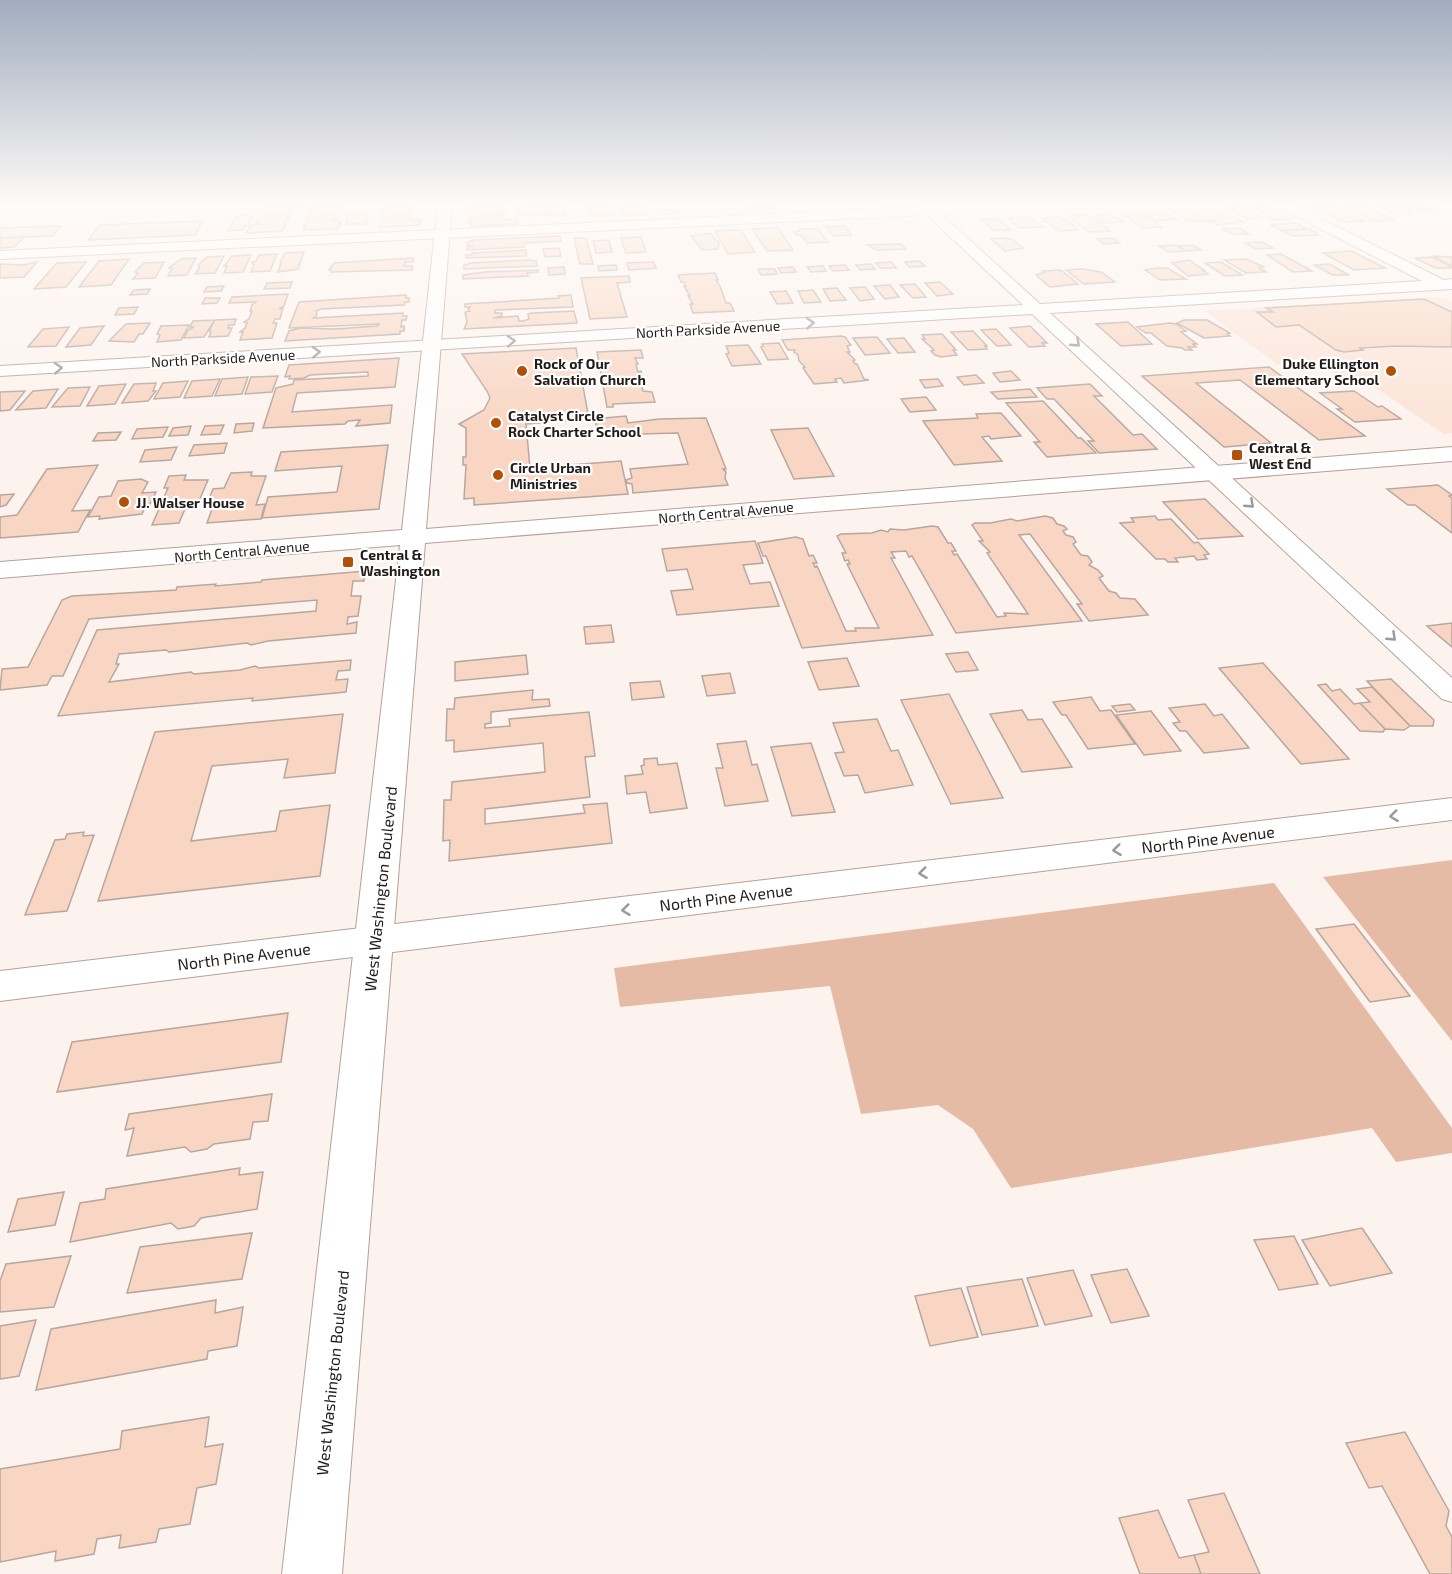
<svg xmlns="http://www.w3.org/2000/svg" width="1452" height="1574" font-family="'Exo 2',sans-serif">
<rect width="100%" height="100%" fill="#fdf3ee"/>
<path fill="#fce4d8" d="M1442 297 1452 302V433L1444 434 1359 377 1341 378 1316 361 1277 364 1204 311Z"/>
<path fill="#e5bba5" d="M1452 860V1041L1323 877Z
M1274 883 1452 1128V1153L1396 1162 1372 1128 1011 1188 973 1129 938 1105 861 1114 830 986 620 1007 614 968Z"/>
<path fill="#f9d6c3" stroke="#b6a79f" stroke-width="1.5" d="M265 205H343L338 220H332L340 221 339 224 341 223 337 229 304 230 305 227 303 226 309 220 307 218 314 206 292 207V213L287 218H290L286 221 284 225H286L282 231 246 233 252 225 260 224 256 223Z
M385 205H412L410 220 420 219V225L380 227Z
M472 205H504V212L490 214H504L505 220 517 219V224L471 226V221L468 222V219H472V210L468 211V208H472Z
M533 205 532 216H517V211H520L516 206Z
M533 205H548L549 208H546L549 215H536L533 212Z
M550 205H564L566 215H549L548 210 553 209Z
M587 205H611L615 215 591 216Z
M620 205H643L647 215 625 216Z
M747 205H772L776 209 751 210Z
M1308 205H1330L1365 221 1344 222Z
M1340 205H1362L1394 220 1374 221Z
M1373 205H1394L1413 213 1397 214Z
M1401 205H1429L1438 209H1412Z
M1252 206 1268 207 1290 219 1274 220Z
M1243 207 1260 215H1258L1263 218 1248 219 1225 208Z
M1211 208 1232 216 1243 222 1216 225 1210 221H1216L1198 211Z
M1189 209 1210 221 1211 222 1189 221 1172 210Z
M657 210H679L681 213 659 214Z
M1160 211 1165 213 1176 219 1156 221 1144 212Z
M1139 212 1162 227 1143 228 1121 213Z
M357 213 368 215 366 224H346L347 215Z
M1110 214 1124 222 1104 223 1094 216Z
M252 215 249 226H245L243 230 228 231 236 216Z
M1085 215 1100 223 1110 231 1089 232 1068 216Z
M1029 217 1043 227 1019 228 1008 218Z
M1059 217 1073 225 1077 230 1060 231 1041 218Z
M980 219H997L1011 230H993Z
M203 221 195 235 88 240 100 225Z
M1297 223 1307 229 1281 230 1270 225Z
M61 226 52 236 0 238V228Z
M845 226 852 235 834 236 826 227Z
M778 228 793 250 767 251 752 229Z
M1239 228 1249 234H1232L1223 229Z
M799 229H818L828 242 807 243 801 235H797L794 232 800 231Z
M1309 229 1319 235 1292 236 1282 231Z
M741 230 755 252 728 254 715 231Z
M710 233 719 243 718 249 702 250 691 236Z
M560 236 561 241 523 243 524 247 467 250V247L473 246 467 245V242L474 240Z
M25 237 14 247 0 248V238Z
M641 237 646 252 626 253 621 238Z
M574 238H586L593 264H580Z
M1005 238 1013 240 1023 248 1005 251 991 239Z
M1113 238 1120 243 1104 244 1097 239Z
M609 240 612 252 596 253 593 241Z
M1262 242 1273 248 1256 249 1245 243Z
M901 244 906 249 876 250 867 245Z
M1177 245 1186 251 1168 252 1159 246Z
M1192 245 1201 250 1186 251 1178 246Z
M559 248 561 256 545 257 543 249Z
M526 250V256L466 258V255H472V253Z
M1351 251 1385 268 1354 270 1323 253Z
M304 252 298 269 278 272 281 263 280 262 285 253Z
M277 254 270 271 251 272 254 265 252 263 256 261 259 255Z
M1281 254 1290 259 1312 271 1293 272 1267 255Z
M251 255 243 272 224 273 227 266H224L232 256Z
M224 256 215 273 195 274 200 267 198 265 207 257Z
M1433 256 1452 257V266Z
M1432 257 1452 267V268H1436L1415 258Z
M196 258 187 275 168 276 172 269 169 268 181 259Z
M413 258V262H405L404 266H413L412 270 331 272V270H329L334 263Z
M129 259 111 285 79 287 99 261Z
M1246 259 1264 267 1259 268 1266 272 1246 273 1224 260Z
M530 260 536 261 537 266 464 269V265L471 263Z
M1189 260 1204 270H1202L1208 274 1188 276 1172 263Z
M920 261 925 266 909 267 905 262Z
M37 262 24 277 0 278V264L23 265Z
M86 262 66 287 34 289 57 263Z
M164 262 155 278 133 279 138 273 135 272 144 263Z
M654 262 656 268 629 270 627 263Z
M891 262 896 268H880L876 263Z
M1221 262 1242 275 1225 276 1205 263Z
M871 264 875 269 860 270 856 265Z
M1329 264 1349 275H1333L1314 265Z
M616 265 617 270 599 271 598 266Z
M845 265 849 270 833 271 829 266Z
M823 266 826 271 811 272 807 267Z
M564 267 565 274 549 275 548 268Z
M793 267 796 272 781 273 778 268Z
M1158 268H1167L1186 279 1160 280 1145 270Z
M758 269H775L777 274 761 275Z
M1082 269 1101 272 1115 282 1084 284 1066 270Z
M538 270V272L527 273 528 276 463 279V275L485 272Z
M1059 270 1062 271 1078 284 1050 287 1036 275 1045 272 1043 271Z
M715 273 718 280H716L720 286 726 303H730L734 311 693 313 690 304H693L688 296H690L684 286H686L684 282H681L678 275Z
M629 276 630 282 617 283 627 317 590 319 581 278Z
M292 282 290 288 264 289 267 283Z
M940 282 953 294 937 296 925 283Z
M915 284 926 297 913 298 900 285Z
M890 285 899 297 885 299 874 286Z
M224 286 221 291 204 292 207 287Z
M865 287 874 299 860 301 850 288Z
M837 288 846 300 830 301 823 289Z
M150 289 147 294 130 295 134 290Z
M813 290 821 302 804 303 798 291Z
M786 291 793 303 777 304 770 292Z
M288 294 284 306 279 309 283 308 280 319H275L273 323H277L272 338 240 340 243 332H240L245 328 247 323 244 322 249 319 252 311H250L252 305 256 302 229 303 232 297Z
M406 295V298H409V302H405L404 305 321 309 316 311 317 315 313 318 403 313V316H407L406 320H402L401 327 404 326V331H400V334L285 341 289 331 301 328 335 329 378 326 379 324 289 328 299 302Z
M571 295 573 307 495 310V313H502V316L493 318 518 316 519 321H523L529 319 528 314 532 313 574 311 577 323 464 329 467 322 465 312 470 311 468 309 470 307H465V304L559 298 558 296Z
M205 298H220L217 303 202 304Z
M1424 299 1452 312V347L1396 346 1360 348 1363 350 1344 352 1336 350 1299 325 1276 327 1257 312H1273L1266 308Z
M138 307 134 314 115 315 119 308Z
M236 319 234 325H229L228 328H232L228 336 209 337 211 332 209 331 215 320Z
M215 320 204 337 184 338 188 330 194 327H190L193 321Z
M1207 320 1230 333 1227 334 1230 336 1204 338 1177 323 1184 320Z
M1128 322 1152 344 1121 346 1096 324Z
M150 323 143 334H139L134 342 109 341 126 324Z
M1169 323 1176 324 1186 331 1181 332 1197 344H1193L1196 347H1188L1192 350H1185L1182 348 1167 346 1151 333H1146L1137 327Z
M189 325 181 340 157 342 160 335 157 334 161 326Z
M104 326 91 345 66 347 80 328Z
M1030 326 1047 343H1042L1045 346 1029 347 1010 328Z
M69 327 56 346 28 347 43 329Z
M996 329 1011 345 997 346 981 330Z
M973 331 987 346H985L987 349 968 350 951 332Z
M942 334 956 350H953L957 355 941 357 935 355 931 351 934 350 922 339H925L922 335Z
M841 336 845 337 851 345 847 346 850 352H847L855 360 853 361 855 364H857L864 379 869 380 844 383 841 378 835 379 837 382 814 384 803 368 805 367 799 361 798 355 794 352 795 350H788L782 340Z
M877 337 890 353 865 355 853 338Z
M904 338 915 352 898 353 887 339Z
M779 343 788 359 768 360 761 347 763 346 762 344Z
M748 345 761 364 732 366 726 354 729 353 726 346Z
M576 348 589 419 526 424 530 468 621 461 628 494 474 505V498L464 499 466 465H463V457H466V428L459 424 484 410 490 398 487 391 462 354Z
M641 350 643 358H635L638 364H636L638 372 641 371 642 375H638L643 391 652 392 655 402 613 404V407H607L597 352Z
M399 358 395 387 297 393 292 412 392 405 390 423 356 426 360 420 348 421 345 424 263 428 276 388 293 384 294 380 368 376V372L310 375 304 378 289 379 290 376 285 377 289 365Z
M1269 367 1365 436 1319 440 1240 380 1196 383 1271 443 1224 447 1142 376Z
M1011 371 1020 380 1000 382 993 373Z
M976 375 984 383 964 385 957 377Z
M278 376 272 392 245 394 251 377Z
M248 377 242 394 215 396 222 379Z
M220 379 212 396 184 398 192 381Z
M938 379 943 386 925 388 920 380Z
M188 381 180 397 154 399 163 383Z
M156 383 153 391H156L148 401 122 403 134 384Z
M126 384 115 404 87 406 99 386Z
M1090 384 1102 396H1094L1133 435 1142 434 1157 449 1099 453 1088 441H1094L1054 399H1047L1037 388Z
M90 387 80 406 52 407 68 388Z
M58 389 46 408 16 410 33 391Z
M1030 389 1037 397 998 399 991 392Z
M25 391 10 410 0 411V392Z
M1354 391 1378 407 1382 406 1401 419 1355 422 1337 409H1342L1320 393Z
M926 397 936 410 910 412 901 399Z
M1043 401 1078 438H1081L1096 453 1047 457 1034 442H1040L1006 403Z
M1001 413 1021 436 991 439 989 436 982 437 1002 461 954 465 923 421 978 418 976 414Z
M626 416 628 423 659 419 706 418 726 469H723L726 472 725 478 728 485 633 493 632 484 627 483 626 480 632 478 630 469 688 464 678 433 598 435 595 419Z
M254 423 252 431 234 433 236 424Z
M224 425 220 434 201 435 205 426Z
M191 426 188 435 169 436 173 428Z
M168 427 163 437 132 439 137 429Z
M808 428 834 476 794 479 771 430Z
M121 432 116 440 93 441 98 433Z
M227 443 224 453 189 456 194 445Z
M388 445 379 509 262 518 268 497 337 492 342 466 275 471 281 452Z
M177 447 171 460 140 462 145 450Z
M98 465 72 511 90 510 78 532 0 538V517L17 515 47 469Z
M252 472 251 476H266L256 505 265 504 261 519 207 523 212 509H205L213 489 224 488 231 473Z
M186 475 184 480H208L196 508 185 509 179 523 152 525 168 488H164L169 476Z
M141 479 148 482 142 493 156 492 149 506 145 507 142 514 99 519 100 516 88 517 99 497 111 496 118 481Z
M1438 485 1452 495 1449 496 1452 498V533L1415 505H1408L1387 489Z
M14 494 6 505 0 507V495Z
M1205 499 1243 536 1198 539 1163 502Z
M1045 516 1053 518 1057 524 1064 526 1067 529 1063 531 1066 535 1073 537 1076 542 1073 544 1081 555 1088 556 1092 562 1089 565 1098 570 1103 576 1099 578 1109 591 1116 593 1120 598 1135 599 1148 615 1089 621 1077 604H1082L1030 534 1019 535 1082 621 956 633 912 556 909 557 906 551 891 552 895 558H891L933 635 802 648 766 556H763L758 543 796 537 803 539 809 556 813 555 817 563H813L815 567 817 566 846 631H856L855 628H879L847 564H850L848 560 845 561 842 553H846L837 536 841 534 872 533 881 530 888 532 890 529 904 530 932 526 938 527 948 543H951L956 551H952L954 555 957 554 997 617 1006 616 1004 613 1028 614 987 553 990 552 979 541H983L972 525 975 523H990L1011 519 1017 521Z
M1155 516 1158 520 1171 519 1194 543 1198 542 1209 554 1204 555 1207 559 1197 560 1194 556 1175 558 1178 562H1168L1165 559H1156L1120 523 1134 522 1131 518Z
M755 541 763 563 743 565 750 584 770 582 779 606 677 615 671 591 693 589 687 569 667 571 662 549Z
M365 571 364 581H353L351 596H361L358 616 348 617 347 624 357 622 356 633 268 641 251 645 247 643 169 652 166 650 119 654 116 664H119L109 682 191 672 194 674 240 670 255 666 259 668 351 660 350 670 338 671 336 680 348 679 346 692 252 701 253 698 58 716 97 630 316 611 317 600 89 619 63 676H52L47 685 0 690 2 669 28 667 62 600 72 596 160 591 176 590 177 587 216 584 215 586 261 582 262 580Z
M1452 623V647L1427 626Z
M611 625 614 642 586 644 584 627Z
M968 652 978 670 956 672 946 654Z
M526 655 528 674 455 681V662Z
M847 658 859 686 819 690 808 662Z
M1263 663 1349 759 1301 764 1219 668Z
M730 673 735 693 707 696 702 676Z
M1391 679 1434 720 1433 726H1410L1367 681Z
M660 681 664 697 632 700 630 683Z
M1326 684 1332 691 1340 689 1354 704 1360 703 1385 729 1383 732 1360 731 1318 685Z
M1372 687 1410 726 1404 730 1385 729 1360 703 1370 702 1357 689Z
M533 690 532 700 549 699 550 706 491 712V723L485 724V728L510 726 509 719 589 712 595 756 585 757 590 797 485 809V824L585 813 583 805 607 803 612 843 449 861 450 840 443 841 444 800H451L452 782 545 772 543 743 454 752V740L446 741 447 709H454L455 698Z
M949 694 1003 798 951 804 901 700Z
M1091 697 1100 711 1111 710 1135 744 1088 749 1066 715H1062L1053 702Z
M1130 704 1135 710 1117 712 1112 706Z
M1205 704 1214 716 1222 714 1249 748 1204 753 1186 731H1180L1173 723 1180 722 1169 708Z
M1022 710 1028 720 1042 719 1072 767 1022 772 990 714Z
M1151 711 1181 751 1144 755 1116 715Z
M343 714 335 773 284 778 288 759 212 766 191 841 276 831 280 811 330 805 320 876 98 901 155 732Z
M877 719 891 751 898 750 913 785 865 793 858 775 844 776 835 753 844 752 833 723Z
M746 741 752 765 757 764 768 801 725 806 716 768H723L717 744Z
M811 743 835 812 792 816 771 747Z
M657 758 658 765 677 763 687 808 650 813 646 792 627 794 625 776 643 774 641 766 644 765V759Z
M84 832 83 836 94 835 67 911 25 915 55 840 65 839 67 834Z
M1354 924 1410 996 1370 1002 1316 929Z
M288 1013 281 1062 57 1092 72 1042Z
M272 1094 268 1121 253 1122 250 1139 214 1144 207 1149 191 1152 185 1147 127 1156 134 1128 125 1130 129 1114Z
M240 1168 239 1175 263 1172 257 1209 201 1218 194 1226 178 1229 171 1223 70 1242 80 1203 105 1199 106 1189Z
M64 1192 55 1225 8 1232 18 1199Z
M1362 1228 1392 1273 1330 1286 1302 1240Z
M252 1233 242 1279 127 1293 140 1247Z
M1294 1236 1318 1284 1279 1290 1254 1240Z
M71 1256 54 1307 0 1312V1281L6 1264Z
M1127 1269 1149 1316 1111 1323 1091 1275Z
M1073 1270 1092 1316 1045 1325 1027 1278Z
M1022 1279 1038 1326 982 1335 967 1287Z
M961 1288 978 1337 930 1346 915 1296Z
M216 1300 215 1313 243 1307 237 1346 208 1351 207 1359 36 1390 51 1329Z
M36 1320 19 1376 0 1379V1326Z
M209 1417 205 1447 223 1444 216 1484 197 1488 190 1524 159 1529 156 1542 119 1548 121 1535 97 1539 94 1554 55 1561 56 1551 0 1562V1469L120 1449 122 1431Z
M1405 1432 1449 1511 1446 1526 1452 1537V1574H1430L1382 1486 1369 1488 1346 1443Z
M1224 1493 1260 1574H1201L1194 1555 1209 1552 1188 1500Z
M1158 1510 1179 1558 1194 1555 1201 1574H1140L1119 1518Z"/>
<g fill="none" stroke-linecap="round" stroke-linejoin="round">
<defs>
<path id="minor" d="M918 205H1049L1043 209 941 214 1040 304 1422 281 1280 208 1279 205H1294L1444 280 1452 279V289L1050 313 1452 678V702L1442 699 1032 314 0 376V366L1023 305 927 215 0 259V251L919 207Z
M1452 798V820L0 1001V971Z"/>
<path id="tertiary" d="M438 205H452L426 529 1452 447V461L425 543 342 1574H282L400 545 0 578V562L402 530Z"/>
</defs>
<use href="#minor" stroke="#b1a29a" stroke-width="2"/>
<use href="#tertiary" stroke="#b1a29a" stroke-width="2"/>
<use href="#minor" fill="#fff" fill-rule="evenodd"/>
<use href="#tertiary" fill="#fff" fill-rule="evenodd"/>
</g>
<defs><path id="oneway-chevron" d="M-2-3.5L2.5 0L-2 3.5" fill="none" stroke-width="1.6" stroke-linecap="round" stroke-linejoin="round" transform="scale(1.5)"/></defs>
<g stroke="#9c9998">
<use href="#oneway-chevron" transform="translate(810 323) rotate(-3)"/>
<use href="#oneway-chevron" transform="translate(511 341) rotate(-3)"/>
<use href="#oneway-chevron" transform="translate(1076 343) rotate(43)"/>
<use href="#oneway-chevron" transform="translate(316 352) rotate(-3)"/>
<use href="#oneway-chevron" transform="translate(58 368) rotate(-3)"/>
<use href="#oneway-chevron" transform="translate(1250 504) rotate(43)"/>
<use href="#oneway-chevron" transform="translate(1392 637) rotate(43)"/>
<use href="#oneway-chevron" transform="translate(1394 816) rotate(173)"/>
<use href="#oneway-chevron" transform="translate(1117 850) rotate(173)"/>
<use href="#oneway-chevron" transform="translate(923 873) rotate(173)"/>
<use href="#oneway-chevron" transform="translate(626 910) rotate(173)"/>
</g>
<linearGradient id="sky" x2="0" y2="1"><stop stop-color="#a1acbf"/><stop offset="0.48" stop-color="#fefaf7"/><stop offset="1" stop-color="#fefaf7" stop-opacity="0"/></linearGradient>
<rect width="1452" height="425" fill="url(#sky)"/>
<g fill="#b15107" stroke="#fff" stroke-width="2">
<circle cx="522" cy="371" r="6"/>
<circle cx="1391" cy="371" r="6"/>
<circle cx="496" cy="423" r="6"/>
<rect x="1231" y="449" width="12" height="12" rx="3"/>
<circle cx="498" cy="475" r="6"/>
<circle cx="124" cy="502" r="6"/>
<rect x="342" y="556" width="12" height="12" rx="3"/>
</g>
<g text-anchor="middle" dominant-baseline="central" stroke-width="4.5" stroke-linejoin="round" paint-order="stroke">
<g font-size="14" fill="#231d1a" stroke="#fff">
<text transform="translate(708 329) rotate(-3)">North Parkside Avenue</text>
<text transform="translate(223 358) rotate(-3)">North Parkside Avenue</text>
<text transform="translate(726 512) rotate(-5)">North Central Avenue</text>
<text transform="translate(242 551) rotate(-5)">North Central Avenue</text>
</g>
<g font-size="14" font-weight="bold" fill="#231d1a" stroke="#fff" text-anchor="start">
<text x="534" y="363">Rock of Our<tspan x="534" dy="16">Salvation Church</tspan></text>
<text x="1379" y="363" text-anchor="end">Duke Ellington<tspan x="1379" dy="16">Elementary School</tspan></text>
<text x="508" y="415">Catalyst Circle<tspan x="508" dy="16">Rock Charter School</tspan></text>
<text x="1249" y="447">Central &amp;<tspan x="1249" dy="16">West End</tspan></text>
<text x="510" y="467">Circle Urban<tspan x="510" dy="16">Ministries</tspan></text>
<text x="136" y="502">JJ. Walser House</text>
<text x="360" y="554">Central &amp;<tspan x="360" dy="16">Washington</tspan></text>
</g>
<g font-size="16" fill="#231d1a" stroke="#fff">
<text transform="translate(1208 839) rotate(-7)">North Pine Avenue</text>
<text transform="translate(380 889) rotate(-84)">West Washington Boulevard</text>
<text transform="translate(726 897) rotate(-7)">North Pine Avenue</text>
<text transform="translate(244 956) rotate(-7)">North Pine Avenue</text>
<text transform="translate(332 1373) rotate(-84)">West Washington Boulevard</text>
</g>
</g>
</svg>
